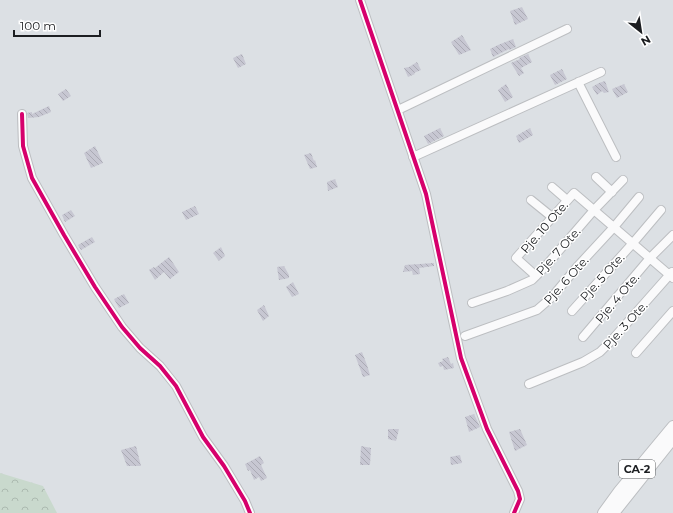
<svg xmlns="http://www.w3.org/2000/svg" width="673" height="513" font-family="Montserrat,sans-serif">
<defs>
<pattern id="forest-crowns" width="20" height="18" patternUnits="userSpaceOnUse"><rect width="20" height="18" fill="#c9d9cd"/><path d="M2 6a3 3 0 1 1 6 0M12 15a3 3 0 1 1 6 0" fill="none" stroke="#acbab0"/></pattern>
<pattern id="building-back-hatch" width="6" height="6" patternUnits="userSpaceOnUse"><rect width="6" height="6" fill="#c7c7d2"/><path d="M-1 5l2 2M0 0l6 6M5-1l2 2" fill="none" stroke="#aaaab4"/></pattern>
</defs>
<rect width="100%" height="100%" fill="#dce0e4"/>
<path fill="url(#forest-crowns)" d="M0 473 43 486 57 513H0Z"/>
<path fill="url(#building-back-hatch)" d="M522 7 528 19 515 25 510 11Z
M462 35 471 50 459 55 451 42Z
M513 39 516 47 509 50V49L493 57 490 49 498 45Z
M242 54 246 64 238 68 233 58Z
M528 54 532 62 521 68 524 73 519 76 511 63 520 59 519 58Z
M417 62 421 70 414 73 415 74 408 77 404 68 409 67Z
M562 69 567 79 555 85 550 75Z
M605 81 609 92 604 93 602 91 597 95 592 87 599 83Z
M506 84 513 97 505 102 498 90Z
M624 84 628 92 617 98 612 89Z
M66 89 71 96 63 101 58 94Z
M49 106 51 112 39 117 28 118 27 113 32 112V114Z
M440 128 444 136 428 144 424 136Z
M530 128 533 135 519 143 516 136Z
M95 146 103 163 91 168 84 153Z
M311 153 314 161 315 160 317 167 310 169 304 155Z
M335 179 338 187 328 191 327 182Z
M195 206 199 214 186 220 182 212Z
M71 210 75 216 65 222 62 215Z
M92 237 95 242 81 250 78 245Z
M221 247 225 256 219 261 213 253Z
M169 257 179 272 170 279 164 272 155 280 149 270 154 267 155 268Z
M434 263V266L419 268 420 274 413 275 412 271 403 272 405 265Z
M284 266 289 275V278L279 280 277 267Z
M293 282 299 294 292 297 286 287Z
M124 294 129 303 119 308 114 299Z
M264 305 269 316 263 321 257 310Z
M362 352 367 365 370 375 363 377 355 355Z
M448 357 451 364 453 363 454 368 444 370 443 366 440 367 438 363 443 361 442 359Z
M474 414 480 427 469 432 465 417Z
M388 429H399L396 441 388 439Z
M520 429 527 445 515 451 509 432Z
M136 446 141 466H127L121 450Z
M361 446 371 448 370 465H360Z
M460 455 462 463 451 465 450 457Z
M260 456 264 463 261 465 267 478 261 481 259 477 254 480 250 470 248 471 245 464Z"/>
<g fill="none" stroke-linecap="round" stroke-linejoin="round">
<defs>
<path id="minor" d="M360 0 426 194 461 358 487 429 518 491 520 499 514 513
M578 82 616 157
M398 110 567 29
M22 114 23 146 32 178 64 235 95 287 122 327 140 348 160 366 176 386 203 437 224 466 245 501 250 513
M413 157 601 72
M596 177 612 192
M552 187 567 200
M531 200 552 217
M536 276 516 258 574 193 673 278
M472 303 507 291 532 280 544 268 594 210 623 180
M572 311 633 243 661 210
M465 336 537 310 552 297 577 267 614 227 639 197
M583 337 650 258 673 235
M636 353 673 311
M529 384 583 362 600 352 611 341 672 272"/>
<path id="major" d="M603 513 619 491 673 426
M614 513 673 439"/>
</defs>
<use href="#minor" stroke="#bcbec1" stroke-width="10"/>
<use href="#major" stroke="#bcbec1" stroke-width="12"/>
<use href="#minor" stroke="#fafafb" stroke-width="8"/>
<use href="#major" stroke="#fafafb" stroke-width="10"/>
<defs>
<path id="cycleway" d="M360 0 426 194 461 358 487 429 518 491 520 499 514 513
M22 114 23 146 32 178 64 235 95 287 122 327 140 348 160 366 176 386 203 437 224 466 245 501 250 513"/>
</defs>
<use href="#cycleway" stroke="#fff" stroke-width="6"/>
<use href="#cycleway" stroke="#d6006c" stroke-width="4"/>
</g>
<g text-anchor="middle" dominant-baseline="central" stroke-width="3" stroke-linejoin="round" paint-order="stroke">
<rect fill="#fff" stroke="#606264" stroke-width="1" x="619" y="460" width="36" height="18" rx="3"/>
<g font-size="11" font-weight="bold" fill="#1c1e21">
<text x="637" y="469">CA-2</text>
</g>
<g font-size="12" fill="#1c1e21" stroke="#fff">
<text transform="translate(544 227) rotate(-49)">Pje. 10 Ote.</text>
<text transform="translate(558 251) rotate(-48)">Pje. 7 Ote.</text>
<text transform="translate(602 277) rotate(-48)">Pje. 5 Ote.</text>
<text transform="translate(566 280) rotate(-48)">Pje. 6 Ote.</text>
<text transform="translate(617 298) rotate(-50)">Pje. 4 Ote.</text>
<text transform="translate(625 325) rotate(-48)">Pje. 3 Ote.</text>
</g>
</g>
<g transform="translate(641 32) rotate(150)" stroke="#ffffff" stroke-width="3" paint-order="stroke">
<path d="M0-3L7 15L0 10L-7 15Z" fill="#1c1e21"/>
<text y="-6" font-size="11" font-weight="bold" text-anchor="middle" fill="#1c1e21">N</text>
</g>
<path d="M14 30v6h86v-6" fill="none" stroke="#1c1e21" stroke-width="2"/>
<text x="20" y="30" font-size="12" fill="#1c1e21" stroke="#ffffff" stroke-width="3" paint-order="stroke">100 m</text>
</svg>
